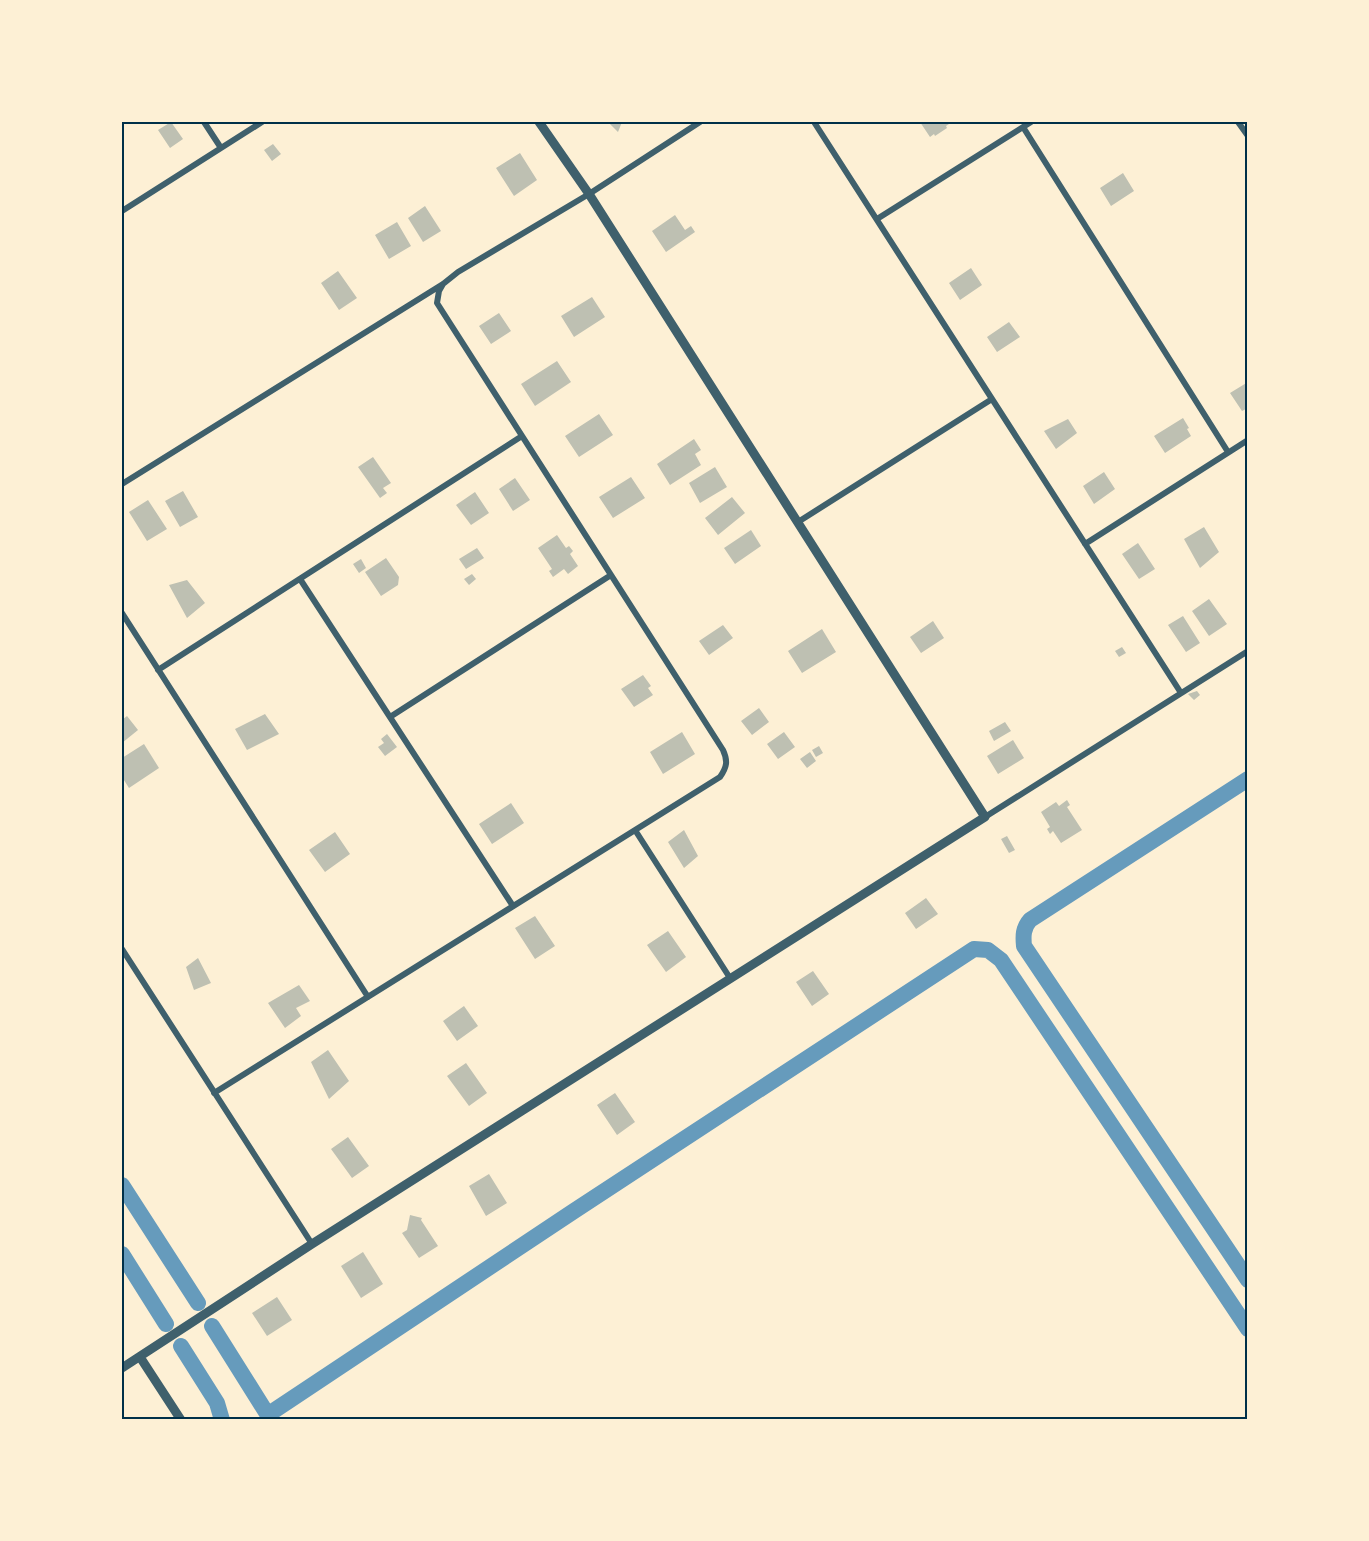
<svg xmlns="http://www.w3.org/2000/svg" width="1369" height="1541" font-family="'Fira Sans',sans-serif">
<rect width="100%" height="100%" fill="#fdf0d5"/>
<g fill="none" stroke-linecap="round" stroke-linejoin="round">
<path stroke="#669bbc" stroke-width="16" d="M1248 779 1030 920C1023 928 1023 936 1024 946L1248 1280
M122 1185 198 1303
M122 1254 166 1324
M212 1326 271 1420
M181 1346 217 1403 222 1420
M269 1414 574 1211 974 949 988 950 1001 960 1248 1329"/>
</g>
<path fill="#bec0b2" d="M171 122 183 139 170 148 158 130Z
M608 122H622L618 132Z
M920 122H948L949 124 946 126 947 128 935 136 934 134 930 137Z
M273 144 281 154 272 161 264 150Z
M520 153 537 180 514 196 496 168Z
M1123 173 1134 191 1111 206 1100 188Z
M425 206 441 231 423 242 408 218Z
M675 215 685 230 691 226 695 232 666 252 652 231Z
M397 222 411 246 389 259 375 235Z
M971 268 982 285 960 300 949 283Z
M338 271 357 298 339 310 321 283Z
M592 297 605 317 574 337 561 316Z
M499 313 511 331 491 344 479 326Z
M1009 322 1020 337 997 352 987 337Z
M557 361 571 382 535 406 521 384Z
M1248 382V408L1242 411 1230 393Z
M599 414 613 435 579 457 565 436Z
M1183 418 1189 428 1187 429 1191 436 1165 453 1154 436Z
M1068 419 1077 433 1056 449 1044 431Z
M694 439 701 450 695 454 701 465 670 485 657 464Z
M373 457 391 483 383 488 387 493 380 498 358 467Z
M715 467 727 487 700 503 689 483Z
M1104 472 1115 489 1094 504 1083 486Z
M631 477 645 498 613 518 599 497Z
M515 478 530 500 513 511 499 489Z
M183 491 198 517 180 527 165 501Z
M475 492 489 513 471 525 456 505Z
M732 497 745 513 718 535 705 518Z
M148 500 167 529 147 541 129 512Z
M1204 527 1219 552 1200 568 1184 539Z
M751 530 761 546 735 564 724 548Z
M557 535 566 548 569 546 573 551 570 554 578 566 568 574 564 569 553 577 549 571 552 569 538 548Z
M1138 543 1155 569 1139 579 1122 554Z
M477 548 484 558 466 569 459 559Z
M386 558 399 577 398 585 381 596 365 572Z
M361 559 366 568 359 573 353 564Z
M472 574 476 579 469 585 464 579Z
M187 580 205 603 187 618 169 585Z
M1209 599 1227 624 1209 636 1192 611Z
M1183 616 1200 643 1186 652 1168 625Z
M933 621 944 638 921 653 910 637Z
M723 625 733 638 709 655 699 641Z
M822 629 836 652 802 673 788 651Z
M1122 647 1126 653 1119 657 1115 651Z
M643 675 651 686 648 688 653 695 634 707 621 689Z
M1197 691 1200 695 1194 700 1188 694Z
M759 708 769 722 752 735 741 721Z
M265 714 279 734 247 750 235 729Z
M127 716 138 730 122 743V720Z
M1005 722 1011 731 994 741 989 731Z
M682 732 695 754 663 774 650 752Z
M784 732 795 747 778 759 767 744Z
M387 734 397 747 385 756 378 747 384 743 381 739Z
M1013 740 1024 758 998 774 987 756Z
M144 744 159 768 129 788 122 777V758Z
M819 746 823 753 816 757 812 750Z
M810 752 816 761 807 768 800 759Z
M1067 800 1070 805 1067 807 1082 830 1061 843 1053 831 1050 834 1047 829 1050 827 1041 812 1056 802 1059 806Z
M511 803 524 823 492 844 479 824Z
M684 830 698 856 684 868 668 842Z
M335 832 350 854 325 872 309 850Z
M1007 836 1015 850 1009 853 1001 839Z
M926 898 938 914 916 929 905 913Z
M535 916 555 946 535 959 515 928Z
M668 931 686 957 666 972 647 945Z
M198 958 211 983 194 990 186 967Z
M813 971 829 994 812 1006 796 982Z
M299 985 310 1001 296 1008 301 1016 285 1028 268 1003Z
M464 1006 478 1026 457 1041 443 1021Z
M328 1050 349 1081 329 1099 311 1062Z
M466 1063 487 1093 469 1106 447 1076Z
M615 1093 635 1122 617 1135 597 1105Z
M348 1137 369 1166 352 1178 331 1149Z
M489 1174 507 1203 486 1216 469 1186Z
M410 1215 422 1218 421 1220 438 1246 419 1258 402 1233 407 1230Z
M363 1252 383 1284 361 1298 341 1266Z
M277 1297 292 1320 267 1336 252 1313Z"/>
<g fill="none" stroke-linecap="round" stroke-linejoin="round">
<path stroke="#3f606c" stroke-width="6" d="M204 122 221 148
M814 122 1181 693
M1238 122 1248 136
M1023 127 1228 452
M122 211 262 122
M877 219 1031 122
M122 484 443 284 458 272 589 194 700 122
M798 522 992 399
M1085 544 1248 440
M300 579 513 906
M122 613 368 997
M158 670 522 436
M390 717 611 575
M985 817 1248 651
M635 830 730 978
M122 949 312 1244
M214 1093 720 777C727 767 728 761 723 750L437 303 439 291 443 284"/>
<path stroke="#3f606c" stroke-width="9" d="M140 1357 181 1420
M122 1368 312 1244 985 817 589 194 539 122"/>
</g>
<rect width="1369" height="1541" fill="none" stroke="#fdf0d5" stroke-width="246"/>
<rect x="123" y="123" width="1123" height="1295" fill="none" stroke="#003049" stroke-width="2"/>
</svg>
